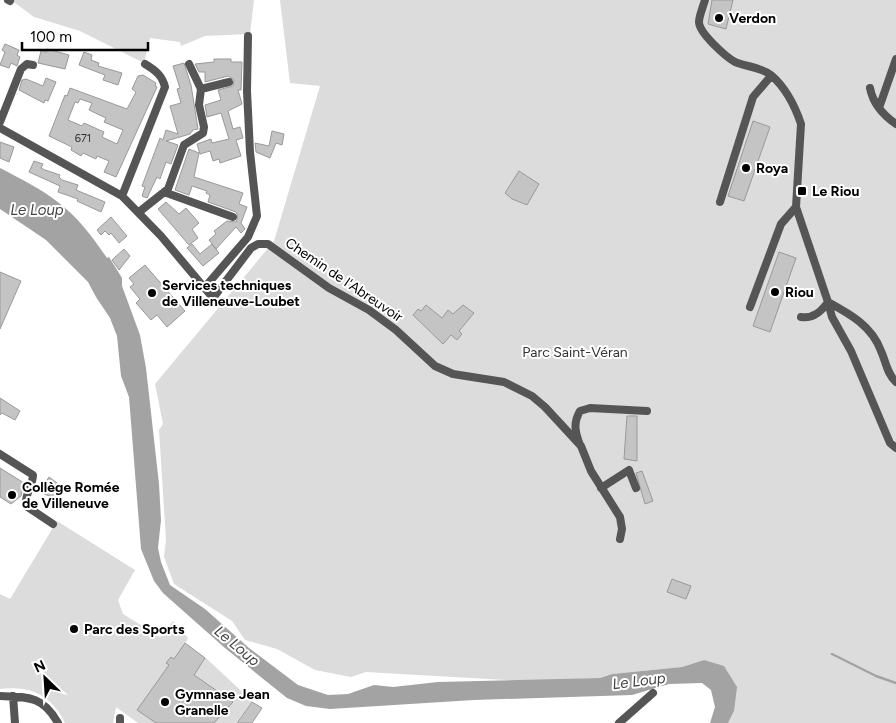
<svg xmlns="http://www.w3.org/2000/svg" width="896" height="723" font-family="Figtree,sans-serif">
<rect width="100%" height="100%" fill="#fff"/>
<path fill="#dcdcdc" d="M11 0H254L250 34 205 36 181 46 180 42 150 38 144 63 80 31 34 17Z
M280 0H896V723H728L734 711 704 660 682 667 612 674 600 678 521 681 366 672 351 677 315 670 277 649 245 640 232 621 174 584 164 557 166 540 159 430 163 424 155 384 274 241 320 86 290 83Z
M57 521 135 570 118 600 123 614 160 637 173 621 188 638 185 644 206 658 252 701 236 723H138L116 707 113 723H65C52 695 30 685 0 689V594L10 599Z"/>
<path fill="#a3a3a3" d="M0 168C21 179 42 189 59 203 79 218 93 238 107 258L109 257 122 278V286L140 335 146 368 159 484 161 520 158 548 161 562 170 585 205 609 249 648 298 685 328 695 348 694 374 685 393 687 438 682 600 678 612 674 682 667 704 660 724 666 737 687 734 711 728 723H710L715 707 711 690 702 683 669 684 632 695 474 700 330 709 306 706 287 698 225 648 163 593 154 581 141 549 129 397 121 376 117 336 110 318 96 297 88 282 46 240 0 209Z"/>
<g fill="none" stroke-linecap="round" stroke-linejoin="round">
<path stroke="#a3a3a3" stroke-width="2.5" d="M832 654 876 676 896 683"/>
</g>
<path fill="#c4c4c4" stroke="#999" fill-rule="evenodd" d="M712 0H733L726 29 708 24Z
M5 44 19 50 17 55 20 57 17 66 11 63 9 68 0 65 5 52 2 50Z
M47 49 69 55 65 69 38 63 41 51 47 52Z
M84 52 92 55 91 60 99 63 98 66 122 73 118 85 103 80 105 75 79 65Z
M214 59H231V62H242L241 90H238L242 104 228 111 233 129 240 127 243 138 236 140 241 156 220 163 219 159 213 161 210 151 200 154 197 144 211 139 212 143 229 139 221 113 207 117 205 105 221 100 218 90 233 86 234 80 228 76 205 82V72H199L195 64 214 62Z
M184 63 191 85 198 129 193 130 190 134 166 141 178 145 171 164 166 162 160 179 157 177 147 198 142 196 145 187 142 186 160 138 163 140 166 130 178 134 170 106 181 103 177 89 180 88 173 66Z
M143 75 156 83 155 86 157 87 116 177 104 172 109 161 97 156 96 159 83 153 81 156 71 150 72 147 49 136 65 95 67 96 70 88 127 109 136 92 132 89 138 76ZM80 99 92 103 89 110 106 118 104 122 123 130 117 144 102 137 104 132 84 123 82 126 68 120 75 102 78 103Z
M46 78 56 82 48 101 45 100 44 103 19 90 22 80 26 79 43 86Z
M753 121 770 127 744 201 728 196Z
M272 131 284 134 282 145 276 143 270 158 256 152 255 143 269 146Z
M0 142 14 147 9 162 0 158Z
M189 149 199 153 194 177 243 193 239 204 247 207 241 223 245 229 241 233 236 227 216 249 209 240 216 234 214 231 227 221 236 222 238 216 236 212 208 202 210 195 206 193 207 191 192 186 189 195 175 190Z
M34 161 43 164 41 168 45 170 60 175 59 177 62 180 78 185 76 190 105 202 101 212 77 201 78 199 58 192 60 186 29 172Z
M519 171 539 184 527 205 512 199 505 193Z
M166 202 179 214 186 208 199 223 192 229 198 238 189 245 158 209Z
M111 217 127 236 119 243 111 233 109 235 105 231 101 235 97 230Z
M192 244 200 254 212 244 219 253 203 266 187 248Z
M124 249 130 256 119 270 112 260Z
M779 252 796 258 770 332 753 326Z
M145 265 185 311 167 327 157 315 151 320 136 303 140 299 130 287 134 284 129 278Z
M0 272 21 281 0 329Z
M426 305 442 318 448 310 453 314 463 305 474 313 459 331 462 334 457 340 451 335 443 344 413 315 418 309 421 311Z
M0 398 20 411 15 420 2 413 0 415Z
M627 416H637V461L624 459Z
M0 468 24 483 21 496 11 504 0 497Z
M642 471 653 501 645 504 636 473Z
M49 477 65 489 58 500 40 492Z
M672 579 691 586 686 599 667 592Z
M185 643 205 658 194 675 233 702 214 723H156L137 710 169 665 166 663 171 657 174 659Z
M252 702 262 708 252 723H237Z"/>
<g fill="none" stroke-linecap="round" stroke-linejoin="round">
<path stroke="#555" stroke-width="8" d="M8 0 10 1
M705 0C703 7 699 16 699 22 699 33 726 57 735 62 747 67 761 67 771 75 786 88 795 106 801 124L796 207 828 302C850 314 872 326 881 351 886 362 887 374 896 382
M189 64 201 89
M870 88C873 104 883 115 896 124
M879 108 896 59
M0 122 21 69 27 64 33 65
M0 128 122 196 161 236 213 298 251 248 258 244H268L329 288 369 310 396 330 435 366 453 374 504 382 532 396 545 407 581 446 591 471 620 517 622 529 620 539
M164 192 233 217
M122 196 165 87C162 75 155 70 145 64
M720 202 753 97 771 76
M139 212 168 189 184 145 203 133 204 127 199 105 201 89 229 82
M205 287 248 237 257 216 250 152 247 91 248 36
M828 302 832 317 851 351 890 443 896 448
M750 307 781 224 796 207
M801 317C813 319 821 312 828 302
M580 445C575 432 573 423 580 411L590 408 647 411
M0 454 33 475C33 486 24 495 26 506L53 524
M601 488 629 470 636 488
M0 696C28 697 43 696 58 723
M13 696 15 723
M120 718V723
M619 723 653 693"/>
</g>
<g fill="#000" stroke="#fff" stroke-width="2">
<circle cx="719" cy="18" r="5"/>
<circle cx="746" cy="168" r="5"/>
<rect x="797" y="186" width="10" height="10" rx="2.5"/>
<circle cx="775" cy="292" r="5"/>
<circle cx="152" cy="293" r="5"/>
<circle cx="12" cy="495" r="5"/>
<circle cx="74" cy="629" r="5"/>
<circle cx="165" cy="702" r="5"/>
</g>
<g text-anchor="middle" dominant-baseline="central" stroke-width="4" stroke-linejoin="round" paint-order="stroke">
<g font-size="11" fill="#313131">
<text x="83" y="138">671</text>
</g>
<g font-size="14" font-weight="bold" fill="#000" stroke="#fff" text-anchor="start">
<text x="729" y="18">Verdon</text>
<text x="756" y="168">Roya</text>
<text x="812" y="191">Le Riou</text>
<text x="162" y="285">Services techniques<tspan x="162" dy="16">de Villeneuve-Loubet</tspan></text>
<text x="785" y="292">Riou</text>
<text x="22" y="487">Collège Romée<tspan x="22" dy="16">de Villeneuve</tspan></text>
<text x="84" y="629">Parc des Sports</text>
<text x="175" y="694">Gymnase Jean<tspan x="175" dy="16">Granelle</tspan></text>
</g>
<g font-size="14" fill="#000" stroke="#fff">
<text transform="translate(344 280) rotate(34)">Chemin de l'Abreuvoir</text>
</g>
<g font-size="14" fill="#333" stroke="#fff">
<text x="575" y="352">Parc Saint-Véran</text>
</g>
<g font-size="15" font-style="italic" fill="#444" stroke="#fff">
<text x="37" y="210">Le Loup</text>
<text transform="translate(237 646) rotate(40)">Le Loup</text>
<text transform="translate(639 681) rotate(-7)">Le Loup</text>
</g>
</g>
<g transform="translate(45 678) rotate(335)" stroke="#ffffff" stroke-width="4" paint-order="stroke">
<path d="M0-4L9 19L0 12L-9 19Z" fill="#000000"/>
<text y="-8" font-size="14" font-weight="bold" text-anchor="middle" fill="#000000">N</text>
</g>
<path d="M22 42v8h126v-8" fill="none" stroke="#000000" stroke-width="2.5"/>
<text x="30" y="42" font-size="15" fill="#000000" stroke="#ffffff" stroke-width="4" paint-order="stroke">100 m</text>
</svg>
